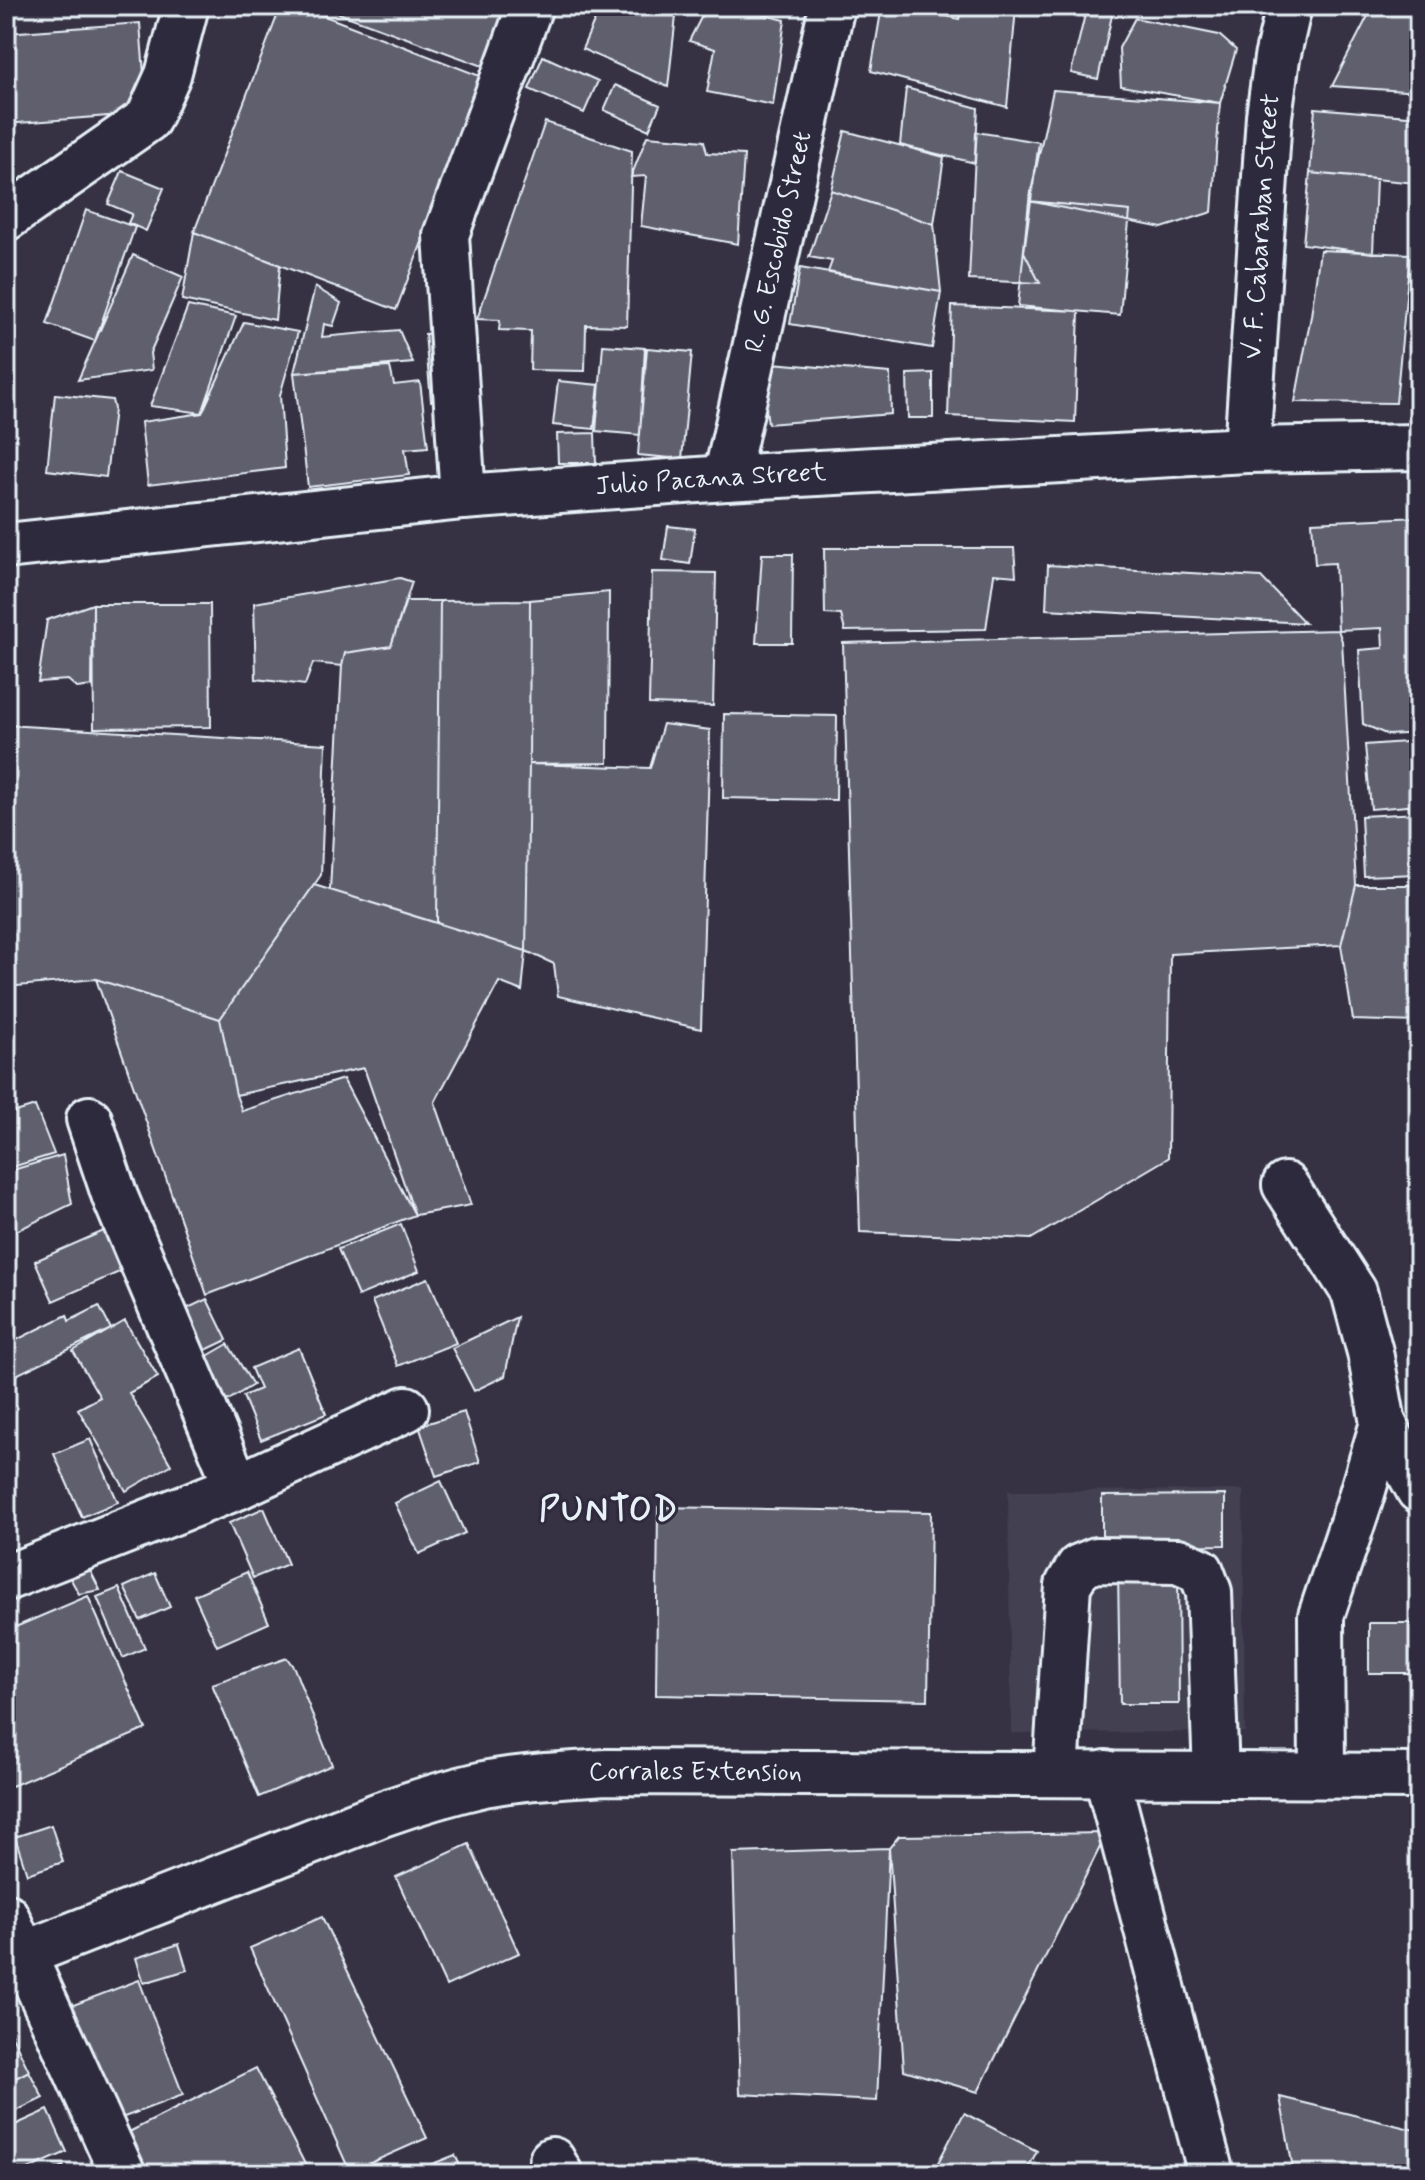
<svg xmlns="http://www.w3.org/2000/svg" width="1425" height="2180" font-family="Mynerve,sans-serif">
<rect width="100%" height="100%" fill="#363244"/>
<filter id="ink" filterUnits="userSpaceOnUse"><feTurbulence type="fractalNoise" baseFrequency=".0125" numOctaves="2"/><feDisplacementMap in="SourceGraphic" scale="16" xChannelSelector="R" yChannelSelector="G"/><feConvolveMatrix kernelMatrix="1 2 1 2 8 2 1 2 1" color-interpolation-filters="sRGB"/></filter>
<g filter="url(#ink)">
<path fill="#433f51" d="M1243 1490 1245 1732 1011 1733 1008 1491Z"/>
<path fill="#605e6e" stroke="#e8f1f8" stroke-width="2" d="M281 6H299L485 78 396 310 194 232Z
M332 6H513L491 69 330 10Z
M601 6H653L676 16 668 87 582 49Z
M707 6H729L785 20 773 105 707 92 715 49 689 41Z
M882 6H907L959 19 963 6H1012L1016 8 1007 107 871 71Z
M1087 6H1114L1098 79 1071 73Z
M1373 6H1419V92L1332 86Z
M1135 18 1219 35 1236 50 1220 103 1121 86 1119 48Z
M140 23 147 113 6 124V33Z
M543 56 598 81 584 113 529 89Z
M615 85 660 105 649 130 604 110Z
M906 88 978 108 975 163 900 145Z
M1053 90 1220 103 1212 212 1162 228 1029 201Z
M1315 108 1419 117 1416 183 1310 173Z
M545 122 632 151 627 326 586 325 585 371 530 370 531 331 499 330 500 320 477 319Z
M845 131 944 157 934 224 831 190Z
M976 132 1039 142 1024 252 1040 283 969 280Z
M647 136 704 141 707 153 744 155 738 244 641 226 646 176 631 177Z
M122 171 164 188 146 231 128 223 132 214 108 204Z
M1310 173 1376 179 1373 253 1303 244Z
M831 190 934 224 941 292 828 272 832 261 809 257Z
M1029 201 1130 211 1120 315 1018 306Z
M86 210 135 227 95 341 47 324Z
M194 232 280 265 275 320 182 300Z
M1320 250 1410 254 1396 403 1295 402 1311 316Z
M133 255 183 277 150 353 152 370 78 380Z
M800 268 941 292 932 348 790 324Z
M315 287 341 303 333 326 324 324 322 337 399 330 413 363 294 373Z
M188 306 236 316 202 413 150 406Z
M952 306 1079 311 1075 422 948 416Z
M244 322 298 332 280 395 285 468 148 485 141 422 202 413Z
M445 332 452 399 431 401 425 334Z
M603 345 645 348 640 435 596 431Z
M647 348 692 352 682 459 638 455Z
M760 362 890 373 891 414 768 424Z
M390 367 394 385 420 382 428 447 405 449 409 475 308 487 294 373Z
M933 373V418H908L907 374Z
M558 381 599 385 594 429 553 425Z
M55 394 112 400 114 409 106 477 47 470Z
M595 433 596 463H558L557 434Z
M1419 517V733L1388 735 1363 724 1359 650 1383 648 1382 628 1338 630 1335 563 1315 564 1312 522Z
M668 526 695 529 690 564 663 560Z
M824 548H1014L1016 576 994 574 986 629 845 631 841 615 825 614Z
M762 554H793L792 643H756Z
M1048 565 1261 577 1305 623 1046 609Z
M652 572 716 573 713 706 649 704Z
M400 578 412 582 391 646 345 653 342 666 313 663 305 685 256 679 254 603Z
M609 592 608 763 529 764 530 600Z
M530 600 529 764 526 951 437 923 440 601Z
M405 601H440L437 923 330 890 342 666 345 653 391 646Z
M93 604 92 686 77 688 68 680 38 682 47 620Z
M93 604H210L211 727 94 728Z
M1338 630 1342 641 1356 885 1341 945 1170 954 1168 1158 1031 1239 860 1232 843 643Z
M724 714 837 716 836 800 723 798Z
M663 724 710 730 701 1029 558 996 554 964 526 951 529 764 650 768Z
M6 725 326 744 321 875 220 1019 96 979 6 987Z
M1419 741V805L1371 809 1365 745Z
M1419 813V874L1364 876 1361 816Z
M314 885 526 951 522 991 499 982 435 1102 471 1205 415 1215 364 1068 236 1095 220 1019Z
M1356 885H1419V1022L1353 1020 1341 945Z
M96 979 220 1019 236 1095 242 1111 343 1079 415 1215 207 1295Z
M35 1106 54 1154 6 1169V1115Z
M63 1155 72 1204 6 1236V1172Z
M401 1224 419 1271 358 1296 338 1249Z
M106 1230 124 1270 53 1301 35 1261Z
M428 1278 456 1343 398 1366 372 1301Z
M207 1299 227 1340 189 1358 169 1317Z
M99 1306 111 1329 6 1380V1345L67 1315 69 1321Z
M517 1317 505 1376 474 1391 452 1348Z
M125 1321 158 1377 129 1393 171 1465 126 1491 78 1409 100 1397 73 1351Z
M228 1344 253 1385 222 1404 197 1362Z
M299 1348 326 1414 261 1440 243 1396 260 1389 251 1368Z
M464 1412 480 1462 436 1476 419 1426Z
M90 1439 118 1502 82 1517 54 1454Z
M441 1481 465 1533 419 1554 395 1503Z
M1225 1495V1545L1102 1547V1496Z
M658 1507 931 1512 928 1700 656 1695Z
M264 1508 288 1564 253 1578 229 1523Z
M88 1566 100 1590 79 1594 69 1576Z
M1178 1570 1179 1704H1120L1118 1571Z
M247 1572 269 1623 217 1646 194 1595Z
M155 1573 170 1607 140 1620 124 1587Z
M119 1588 145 1648 123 1658 97 1597Z
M88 1596 146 1729 7 1788 6 1631Z
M1369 1623H1419V1673H1369Z
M287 1658 294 1668 332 1765 259 1797 212 1684Z
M51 1825 63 1862 27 1874 15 1837Z
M1107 1833 978 2092 904 2070 889 1848 899 1836Z
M469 1844 519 1953 446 1986 396 1877Z
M889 1848 877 2101 740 2094 733 1853Z
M322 1917 427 2138 350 2172 250 1948Z
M179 1944 187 1970 144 1983 136 1958Z
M139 1980 183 2095 103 2125 60 2010Z
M6 2023 29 2071 6 2083Z
M256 2068 310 2174H143L123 2135Z
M29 2071 43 2098 6 2116V2083Z
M1280 2097 1419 2131V2174H1294Z
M48 2110 67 2152 17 2174H6V2129Z
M964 2113 1037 2151 1025 2174H932Z
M455 2155 464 2174H407Z
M63 2166 67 2174H46Z"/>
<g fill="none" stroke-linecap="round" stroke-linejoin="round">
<defs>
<g id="minor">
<path d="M6 218 148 119 168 75 186 6"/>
<path id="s1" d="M1247 450 1269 116 1277 58 1289 6"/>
<path id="s2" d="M726 478 832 6"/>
<path d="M463 497 446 235 530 6"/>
<path d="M89 1119 115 1197 237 1487"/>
<path d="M1285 1185 1354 1292 1370 1352 1383 1423 1360 1500 1321 1616 1322 1775"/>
<path d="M1383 1423 1419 1490"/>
<path d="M6 1578 237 1487 406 1409"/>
<path d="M1056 1773 1068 1585 1079 1567 1096 1560 1178 1561 1201 1571 1209 1592 1216 1774"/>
<path d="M1106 1773 1211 2174"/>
<path d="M6 1916 123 2174"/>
<path d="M552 2160 560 2174"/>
</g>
<g id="major">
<path id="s3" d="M6 546 463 497 726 478 1247 450 1419 447"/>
<path id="s4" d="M6 1961 382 1814C416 1802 449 1792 484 1784 524 1776 566 1775 607 1772L1419 1776"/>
</g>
</defs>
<use href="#minor" stroke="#e8f1f8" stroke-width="50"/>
<use href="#major" stroke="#e8f1f8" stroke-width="50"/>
<use href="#minor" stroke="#2f2a3d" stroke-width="44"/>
<use href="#major" stroke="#2f2a3d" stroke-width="44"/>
</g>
</g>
<g text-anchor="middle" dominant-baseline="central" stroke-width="6" stroke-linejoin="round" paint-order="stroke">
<g font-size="26" fill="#e8f1f8" stroke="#2f2a3d">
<text stroke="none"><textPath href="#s1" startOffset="224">V. F. Cabaraban Street</textPath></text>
<text stroke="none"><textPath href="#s2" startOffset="242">R. G. Escobido Street</textPath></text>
<text stroke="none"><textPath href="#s3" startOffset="708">Julio Pacana Street</textPath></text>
<text stroke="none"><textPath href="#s4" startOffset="722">Corrales Extension</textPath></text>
</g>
<g font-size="34" font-weight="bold" letter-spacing="2" fill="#e8f1f8" stroke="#2f2a3d">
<text x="609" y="1510">PUNTOD</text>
</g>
</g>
<rect width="1425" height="2180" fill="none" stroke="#2f2a3d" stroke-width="32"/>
<rect x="16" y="16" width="1393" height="2148" fill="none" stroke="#e8f1f8" stroke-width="3" filter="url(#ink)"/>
</svg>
